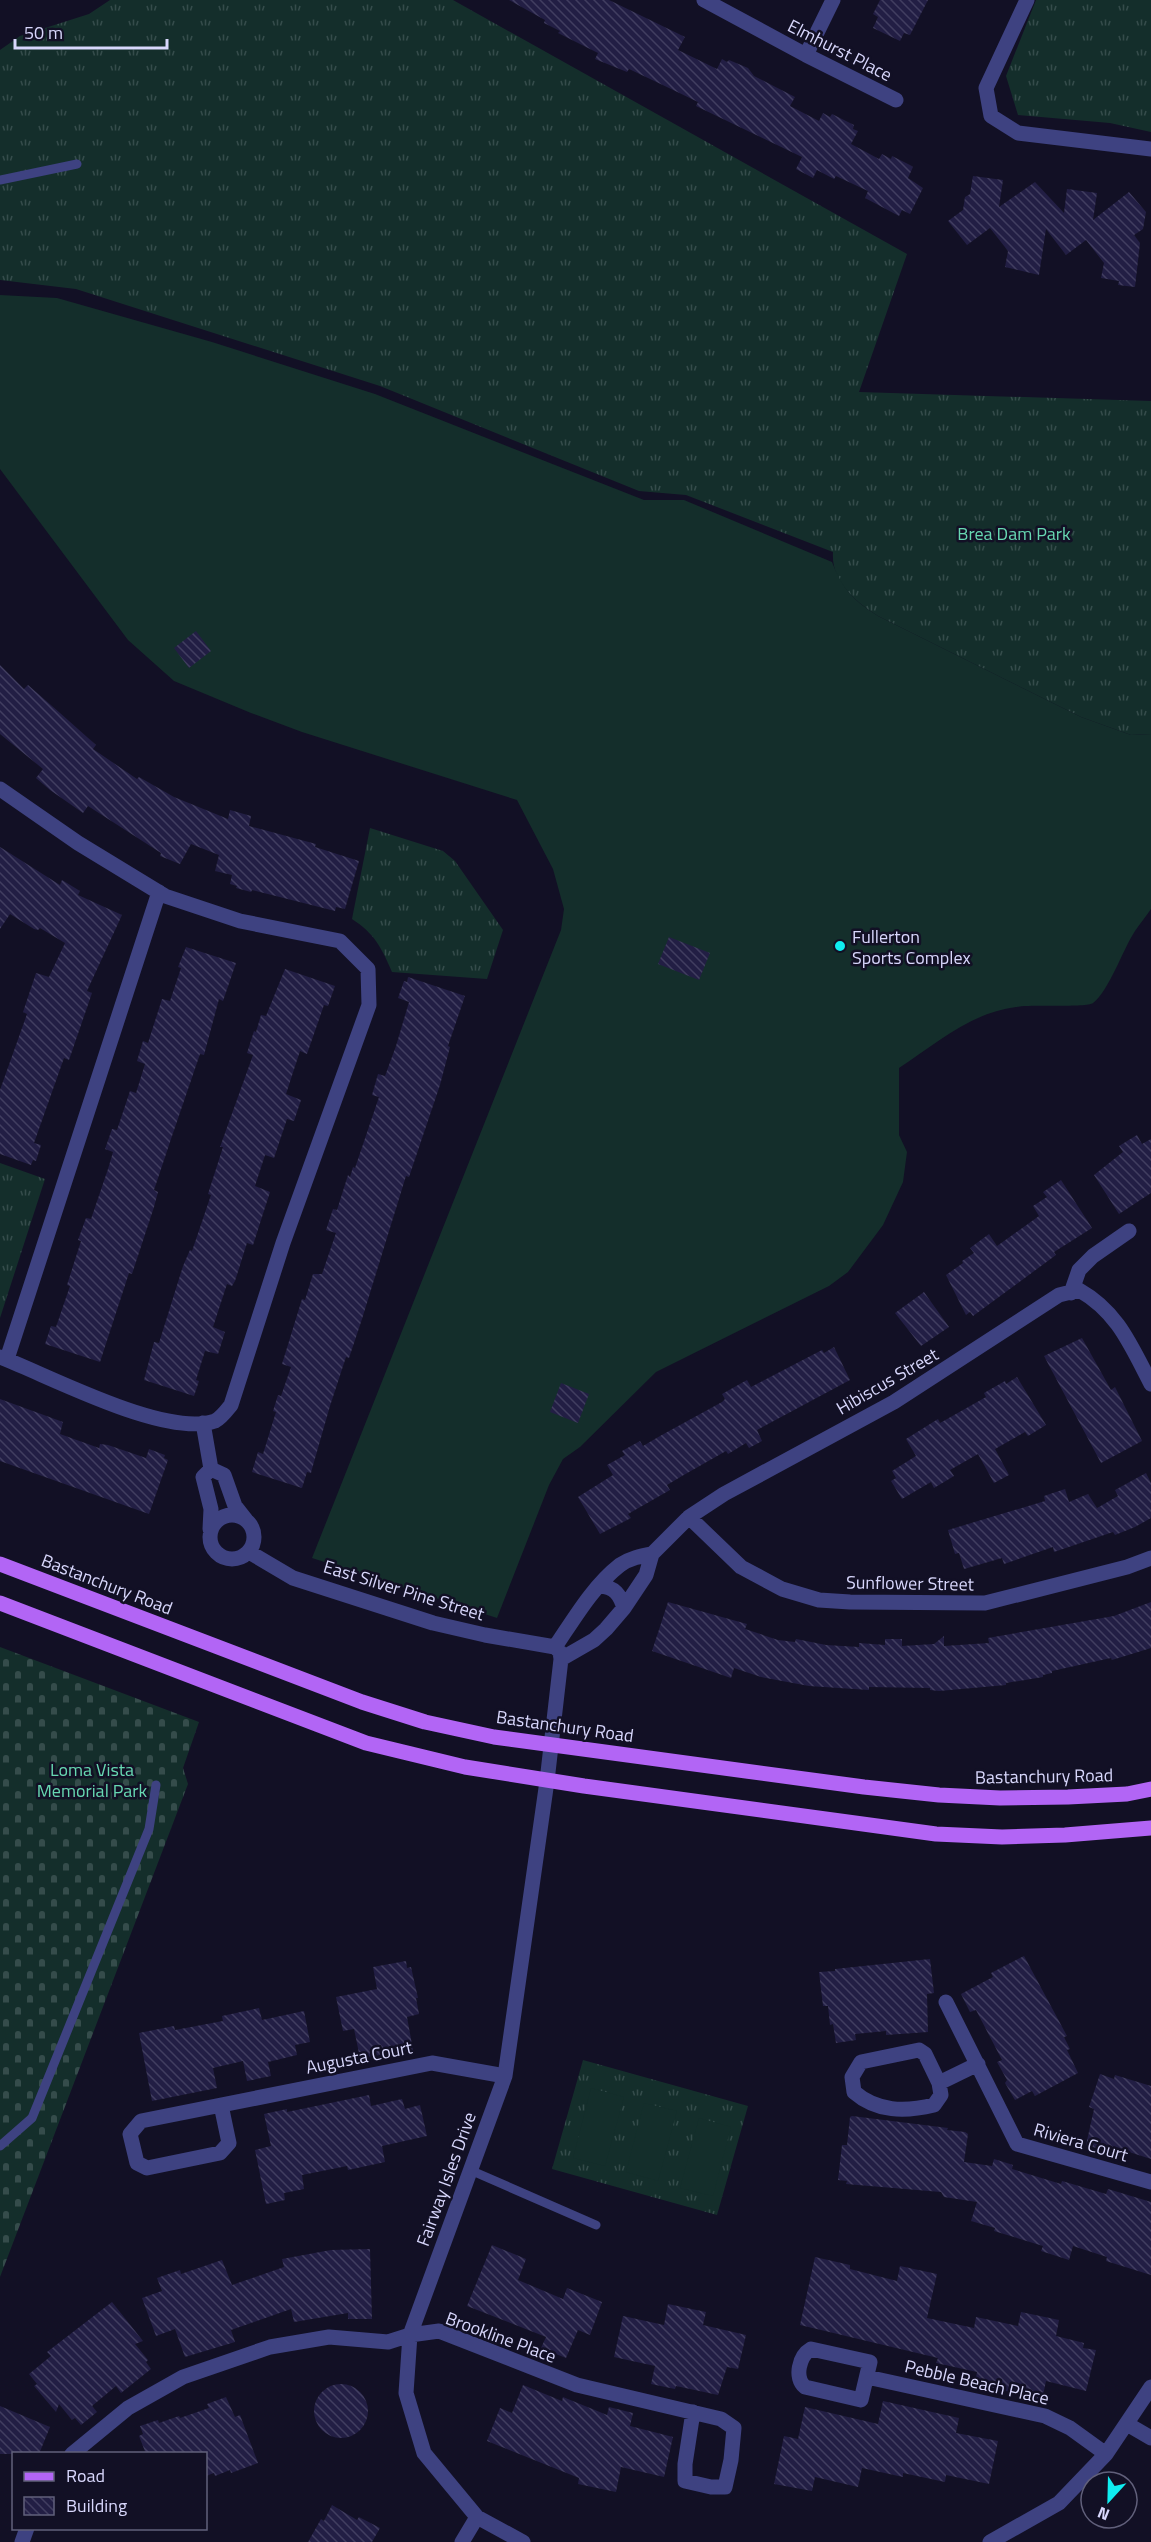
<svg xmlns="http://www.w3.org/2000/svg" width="1151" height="2542" font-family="'Titillium Web',sans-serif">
<defs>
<pattern id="grass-tufts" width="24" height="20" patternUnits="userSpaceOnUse" patternTransform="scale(1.5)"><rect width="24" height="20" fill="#142e2b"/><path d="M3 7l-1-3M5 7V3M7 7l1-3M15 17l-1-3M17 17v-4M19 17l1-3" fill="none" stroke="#354c4b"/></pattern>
<pattern id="cemetery-stones" width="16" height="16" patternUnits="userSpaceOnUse" patternTransform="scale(1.5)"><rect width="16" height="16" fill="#142e2b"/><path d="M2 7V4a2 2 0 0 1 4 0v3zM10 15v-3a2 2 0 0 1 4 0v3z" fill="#354c4b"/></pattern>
<pattern id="building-back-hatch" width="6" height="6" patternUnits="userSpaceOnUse" patternTransform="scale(1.5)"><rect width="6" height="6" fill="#221e44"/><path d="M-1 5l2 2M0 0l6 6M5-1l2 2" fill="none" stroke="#413e60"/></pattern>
</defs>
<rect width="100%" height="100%" fill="#121025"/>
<path fill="url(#grass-tufts)" d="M110 0H453L907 254 859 392 1151 401V734L1131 735 1081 717 878 616C855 601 831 582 833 552L686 495 639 491 380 386 76 289 0 280V50L20 36 89 14Z
M1036 0H1151V132L1110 123 1018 115 1006 76Z
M370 828 443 851 455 861 503 930 487 979 392 972C382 948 374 933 352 919Z
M0 1163 45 1179 0 1318Z
M583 2060 748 2106 717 2215 552 2169Z"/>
<path fill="url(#cemetery-stones)" d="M0 1647 199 1722 183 1768 188 1784 0 2277Z"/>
<path fill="#142e2b" d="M0 295 57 298 212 342 375 394 644 500H684L832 562C843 590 853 600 878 616L1081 717 1131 735 1151 734V909C1146 916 1140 924 1135 931 1123 949 1109 991 1093 1003 1086 1008 1031 1004 1016 1007 970 1013 937 1043 899 1068V1135L907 1152 903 1182 883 1225 848 1272 829 1286 656 1372 580 1447 563 1459 549 1485 497 1618 312 1558 561 930 564 909 553 869 517 800 302 732 251 713 174 681 128 640 0 469Z
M591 2088 624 2097 605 2166 573 2158Z
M644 2103 677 2111 658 2181 626 2172Z
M699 2118 731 2127 713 2196 680 2188Z"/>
<path fill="url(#building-back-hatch)" d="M509 0H609L685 37 678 50 717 69 722 59 727 62 729 60 748 68 754 76 795 97 790 106 819 121 823 113 830 117 832 114 854 125 853 129 858 131 851 144 879 159 882 154 891 159 892 156 910 165 913 167 908 178 923 188 910 214 902 210 899 216 865 198 868 191 836 176 834 179 817 170 813 178 796 169 802 157 696 106 698 102 669 88 629 69 627 72 595 59 598 53 558 33 560 31 544 23 545 20Z
M880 0H928L910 35 904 33 900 41 873 28 878 17 873 14Z
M973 176 1003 180 999 207 1035 182 1064 213 1067 189 1097 193 1093 220 1129 192 1146 212 1143 229 1134 235 1140 243 1135 287 1118 285 1119 281 1101 278 1104 263 1086 240 1066 255 1046 229 1039 275 1005 267 1008 251 990 228 967 245 948 221 963 210 965 197 970 194Z
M196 631 211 651 189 668 174 648Z
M0 665 24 689 28 685 60 713 96 745 93 749 137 779 139 777 174 797 228 819 230 810 251 816 249 826 316 844 315 847 359 861 345 909 336 907 335 911 252 890 251 892 236 888 237 886 230 884 232 875 215 871 219 855 191 844 180 864 160 856 161 853 88 806 83 813 50 790 36 778 43 769 0 734Z
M0 847 60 885 62 880 80 891 78 895 122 915 87 991 92 993 69 1060 64 1058 34 1143 41 1145 36 1161 33 1160 31 1165 0 1154V1090L27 1014 23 1012 36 973 49 977 65 943 40 928 38 930 34 929 10 914 0 929Z
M669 937 710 953 699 980 658 964Z
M186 947 236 963 223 1001 219 999 204 1055 200 1054 171 1139 154 1190 158 1192 154 1207 132 1274 129 1273 100 1362 45 1344 51 1326 56 1327 70 1286 67 1285 81 1241 78 1240 86 1218 91 1219 108 1169 113 1152 105 1149 112 1129 117 1130 130 1091 136 1093 145 1064 137 1061 143 1041 148 1043 162 999 170 1001 181 968 178 967Z
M285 969 335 986 328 1006 324 1005 307 1054 300 1051 286 1094 301 1100 294 1121 287 1119 274 1158 265 1155 255 1186 270 1192 253 1245 247 1243 235 1281 232 1286 227 1284 213 1327 225 1332 218 1354 205 1351 196 1380 199 1381 194 1396 144 1380 154 1342 159 1343 183 1266 190 1250 192 1251 211 1195 208 1194 223 1147H220L253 1055 247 1053 254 1031 256 1032 261 1015 266 1016Z
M408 977 465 996 448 1046 450 1047 440 1085 409 1177 406 1176 362 1319 349 1358 346 1357 330 1406 312 1469 311 1473 307 1472 302 1488 252 1472 258 1452 263 1454 276 1412 273 1411 278 1395 281 1396 291 1367 282 1364 302 1299 305 1300 313 1274H322L336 1233 326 1230 333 1209 337 1210 348 1175 350 1177 353 1167 355 1168 379 1097 372 1095 378 1074 385 1076 396 1046 409 1002 398 998 404 981 407 982Z
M1137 1135 1142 1144 1151 1139V1193L1119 1214 1094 1175 1123 1152 1119 1146Z
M1061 1180 1092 1228 1054 1252 1056 1255 973 1316 970 1312 966 1315 946 1275 963 1263 962 1261 974 1253 970 1248 989 1234 997 1246 1039 1216 1033 1206 1047 1197 1043 1192Z
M924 1292 949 1327 921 1346 895 1313Z
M1082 1338 1111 1390 1115 1387 1142 1441 1101 1463 1044 1356Z
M834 1347 850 1380 757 1430 762 1441 749 1448 746 1443 728 1454 726 1451 682 1476 667 1485 670 1490 628 1514 631 1518 600 1534 578 1497 613 1475 607 1465 625 1455 622 1451 640 1441 643 1446 660 1436 722 1402 725 1399 722 1394 747 1380 751 1387 822 1350 824 1353Z
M1017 1377 1046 1425 1028 1436 1025 1432 995 1449 1009 1475 994 1483 978 1454 950 1470 954 1476 934 1488 931 1482 902 1499 891 1481 896 1478 892 1471 916 1456 906 1439 938 1419 940 1423 986 1397 984 1393 1005 1381 1006 1384Z
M561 1383 589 1394 578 1423 550 1412Z
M0 1399 63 1422 60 1434 99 1448 100 1444 108 1445 146 1458 149 1449 165 1455 164 1458 168 1460 149 1514 0 1461Z
M1146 1473 1151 1483V1518L1135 1527 1115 1535 1113 1532 1054 1552 1053 1547 1004 1564 1002 1558 964 1569 959 1553 955 1554 948 1530 1045 1501 1044 1496 1065 1489 1069 1502 1088 1494 1097 1508 1118 1496 1115 1490Z
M668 1602 747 1624 745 1629 778 1640 795 1642 796 1639 826 1645 859 1647V1643L885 1645V1639H902V1646L934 1644 944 1636V1646L989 1643 988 1638 1114 1616 1151 1602V1648L1112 1660 1111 1658 1052 1671V1673L1043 1675V1677L1006 1683V1685L939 1691 930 1690V1688L869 1687V1690L809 1686 761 1677 734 1668 731 1678 652 1651Z
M1024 1956 1067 2036 1064 2037 1070 2049 1067 2050 1078 2073 1035 2096 1032 2091 1015 2100 1005 2083 1007 2080 997 2062 1002 2060 976 2010 970 2012 961 1994 993 1977 991 1973Z
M930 1959 934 1993 927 1994 928 2032 886 2035V2031L855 2034 856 2040 836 2043 833 2024 830 2025 828 2006H823L819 1972 835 1971V1969Z
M406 1961 407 1968 411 1967 418 1998H416L419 2014 407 2017 413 2050 360 2058 354 2029 343 2031 336 1997 377 1989 373 1967Z
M259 2008 262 2020 304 2011 310 2042 295 2045 297 2055 268 2062 271 2076 247 2081 243 2061 213 2068 217 2088 152 2101 139 2033 174 2026 175 2030 223 2021 222 2016Z
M1100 2074 1114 2079 1115 2075 1151 2086V2159L1107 2145 1106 2151 1086 2145 1094 2109 1089 2107Z
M369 2095 371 2106 402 2099 405 2109 420 2105 427 2136 382 2146 385 2162 348 2170 347 2166 302 2175 304 2189 284 2193 285 2200 266 2204 255 2150 271 2146 264 2114 287 2109V2112Z
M852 2116 948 2128 947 2130 965 2132 968 2134 964 2162 992 2166 994 2159 1013 2165 1012 2169 1061 2184 1062 2181 1106 2194 1108 2189 1151 2202V2275L1106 2261 1107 2257 1073 2246 1069 2260 1041 2251 1043 2246 994 2231 995 2228 971 2221 977 2202 944 2197 941 2192 846 2184 847 2181 838 2180 842 2145H847L850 2117Z
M492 2245 526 2259 518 2280 563 2299 567 2288 602 2302 590 2335 578 2330 566 2358 541 2348 546 2337 467 2306Z
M370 2249 372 2319H348V2313L294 2322 291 2309 231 2330 235 2342 185 2357 175 2329 156 2336 142 2298 162 2291 157 2278 180 2270 181 2274 222 2260 232 2285 284 2267 282 2259 331 2250Z
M815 2257 850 2265V2269L897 2281 900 2266 937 2274 927 2318 974 2328 976 2317 1018 2326 1021 2312 1059 2320 1056 2336 1084 2343 1083 2348 1096 2350 1086 2391 1046 2381 1042 2400 975 2383 977 2372 936 2363 938 2358 800 2325Z
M112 2302 143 2341 135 2344 148 2360 146 2362 151 2369 121 2393 116 2386 92 2406 97 2412 81 2425 75 2418 72 2420 59 2404 56 2412 34 2386 37 2384 29 2374 51 2356 47 2352Z
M668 2304 706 2312 703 2325 746 2335 738 2369 727 2367 718 2395 676 2386 675 2389 651 2384 655 2366 614 2357 623 2316 664 2325Z
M314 2411a27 27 0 1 1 54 0a27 27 0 1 1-54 0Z
M523 2385 562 2401 563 2397 607 2415 609 2407 633 2413 630 2426 673 2437 664 2477 621 2467 616 2492 578 2484 579 2478 487 2441 500 2408 512 2413Z
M226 2397 235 2417 240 2415 258 2463 231 2473 230 2470 215 2476 214 2473 206 2476V2454H146L139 2436 143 2434 140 2426 158 2420 159 2423 179 2416 180 2418 209 2408 207 2404Z
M883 2401 959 2418 956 2433 998 2441 989 2484 946 2475 945 2482 903 2473V2477L862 2468 858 2487 815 2477 812 2491 774 2484 784 2436 798 2439 805 2407 878 2424Z
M0 2406 50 2427 39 2454H0Z
M332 2505 357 2520 359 2517 380 2528 372 2542H308L321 2519 324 2521Z"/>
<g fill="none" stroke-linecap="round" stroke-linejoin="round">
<path stroke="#3e4281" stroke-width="9" d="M0 180 77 164
M0 2146 32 2118 149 1829 156 1785
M470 2170 596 2225"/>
<path stroke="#3e4281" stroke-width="15" d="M704 0 806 55 896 100
M1027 0 986 88 991 116 1018 133 1151 149
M806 55 833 0
M0 789 78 843 165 896 240 921 340 941 368 969 369 1005 283 1243 231 1405C227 1410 221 1418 215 1421 165 1438 50 1376 0 1357
M1071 1293 1079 1270 1093 1256 1129 1231
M7 1359 159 892
M203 1423 211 1469
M211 1469 224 1475 235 1506 246 1520
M210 1537a22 22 0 1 1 44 0a22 22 0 1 1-44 0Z
M689 1517 741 1567 782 1589 819 1600 850 1602 985 1603 1127 1567 1151 1558
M210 1529 211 1509 203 1477 211 1469
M249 1552 293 1578 433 1623 485 1635 555 1647
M600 1586C615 1587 620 1595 624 1608
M555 1647C574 1619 593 1586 620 1565 630 1558 641 1556 652 1554
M561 1659 594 1640 606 1629 624 1608 646 1575 652 1554 689 1517 724 1494 894 1402 1059 1295 1079 1290C1118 1312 1131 1346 1151 1384
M946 2002 1017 2144 1151 2182
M939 2083 925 2054 919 2050 861 2062 852 2077 854 2092C877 2112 905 2112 934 2105L941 2095 939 2083 978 2064
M221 2105 229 2143 220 2153 147 2168 137 2163 130 2134 141 2121 432 2063 505 2076
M811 2349 870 2362 861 2400 805 2387C794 2378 799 2356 811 2349Z
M867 2377 1045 2416 1070 2428 1106 2454
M1127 2424 1151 2438
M72 2454 128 2408 183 2377 270 2347 329 2337 388 2342 410 2335 439 2331 577 2385 721 2419 734 2428 731 2460 725 2487H711L685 2481V2464L693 2412
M22 2542 27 2528
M462 2542 477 2517
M523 2542 477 2517 424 2453 406 2393 410 2335 505 2076 547 1781 561 1659 560 1652 555 1647
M990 2542 1059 2503 1106 2454 1151 2387"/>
<path stroke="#b265f5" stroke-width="15" d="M0 1564 362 1702 425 1722 494 1737 864 1787 939 1795 1000 1798 1068 1797 1127 1794 1151 1789
M0 1603 366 1743 465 1767 584 1786 936 1834 1002 1837 1065 1835 1151 1828"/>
</g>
<circle fill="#0fedf0" stroke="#121025" stroke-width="2" cx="840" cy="946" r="6"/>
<g text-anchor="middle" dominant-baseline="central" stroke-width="5" stroke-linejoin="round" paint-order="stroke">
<g font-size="18" fill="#d8d7fc" stroke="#121025">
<text transform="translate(840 50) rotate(27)">Elmhurst Place</text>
<text transform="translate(887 1381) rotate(-30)">Hibiscus Street</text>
<text transform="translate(910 1583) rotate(1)">Sunflower Street</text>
<text transform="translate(107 1584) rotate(21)">Bastanchury Road</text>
<text transform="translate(404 1590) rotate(17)">East Silver Pine Street</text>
<text transform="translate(565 1726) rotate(8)">Bastanchury Road</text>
<text transform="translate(1044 1776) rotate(-1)">Bastanchury Road</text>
<text transform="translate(359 2057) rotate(-11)">Augusta Court</text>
<text transform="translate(1081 2142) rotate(16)">Riviera Court</text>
<text transform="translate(446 2179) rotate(-70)">Fairway Isles Drive</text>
<text transform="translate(501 2337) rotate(20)">Brookline Place</text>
<text transform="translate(977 2382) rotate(13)">Pebble Beach Place</text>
</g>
<g font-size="18" fill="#67d8b2" stroke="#121025">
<text x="1014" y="533">Brea Dam Park</text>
<text x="92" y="1769">Loma Vista<tspan x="92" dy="21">Memorial Park</tspan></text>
</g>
<g font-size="18" fill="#d8d7fc" stroke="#121025" text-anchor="start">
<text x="852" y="936">Fullerton<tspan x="852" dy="21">Sports Complex</tspan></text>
</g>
</g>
<rect x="12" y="2452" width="195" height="78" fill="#121025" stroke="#61607b" stroke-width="1.5"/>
<rect x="24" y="2472" width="30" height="9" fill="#b265f5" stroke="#61607b" stroke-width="1.5"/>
<text x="66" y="2482" font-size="18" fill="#d8d7fc">Road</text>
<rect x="24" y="2497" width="30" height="18" fill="url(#building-back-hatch)" stroke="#61607b" stroke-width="1.5"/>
<text x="66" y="2512" font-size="18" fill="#d8d7fc">Building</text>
<g transform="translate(1109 2500) rotate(202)"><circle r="28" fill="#121025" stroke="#61607b" stroke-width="1.5"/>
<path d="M0-4.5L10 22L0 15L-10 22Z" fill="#0fedf0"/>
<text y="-9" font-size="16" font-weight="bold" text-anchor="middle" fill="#d8d7fc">N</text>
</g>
<path d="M15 39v9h152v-9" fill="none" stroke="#d8d7fc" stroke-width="3"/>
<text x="24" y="39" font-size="18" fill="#d8d7fc" stroke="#121025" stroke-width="4.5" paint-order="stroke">50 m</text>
</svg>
